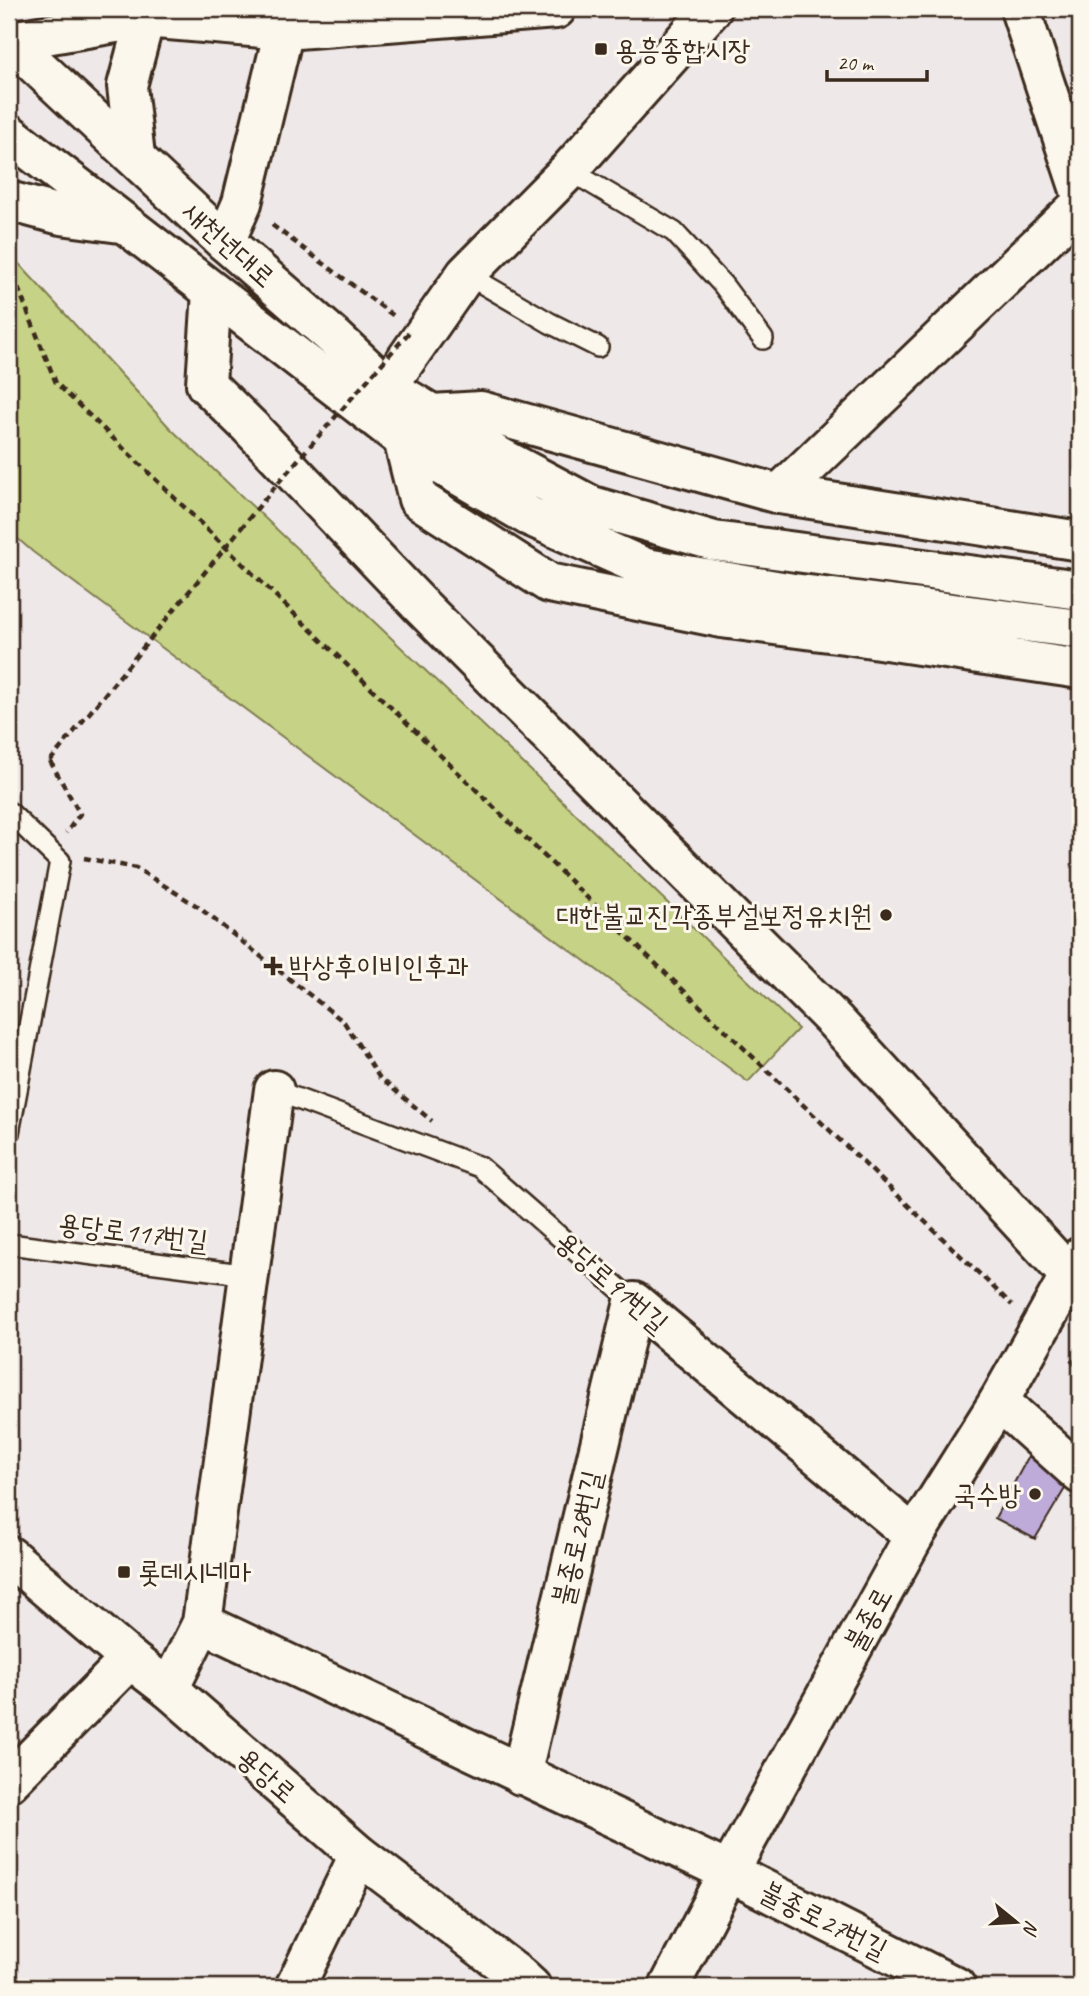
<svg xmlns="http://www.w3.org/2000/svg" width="1089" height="1996" font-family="Caveat,'Poor Story',sans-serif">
<rect width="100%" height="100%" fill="#efe8e8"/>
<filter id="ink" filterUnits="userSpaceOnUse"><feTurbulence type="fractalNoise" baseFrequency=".0143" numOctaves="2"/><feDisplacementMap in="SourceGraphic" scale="14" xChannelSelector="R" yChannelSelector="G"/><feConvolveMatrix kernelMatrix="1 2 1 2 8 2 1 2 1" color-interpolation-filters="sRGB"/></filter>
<g filter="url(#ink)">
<path fill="#c6d285" stroke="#807e52" stroke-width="2" d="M9 253 170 428 527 767 798 1029 748 1082 33 552 9 531Z"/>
<path fill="#beabda" stroke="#3b2a1e" stroke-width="2" d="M1039 1437 1076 1470 1035 1539 995 1518Z"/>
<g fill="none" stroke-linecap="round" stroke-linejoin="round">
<defs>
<path id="service" d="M569 170 674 232 723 285 763 339
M466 274 550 323 598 347
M9 812 60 861 9 1133
M274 1090 480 1167 634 1302
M9 1244 249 1275"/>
<path id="minor" d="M225 242 242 203 284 30 281 9
M212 292 206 384 250 427 422 607 835 1021 1070 1276
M387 387 466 274 569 170 712 9
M779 494 1080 205
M999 1401 1080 1474
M202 1623 729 1872 956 1987
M169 1689 202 1623 274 1090
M521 1775 634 1302 914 1536
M9 1782 130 1659
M295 1987 359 1855"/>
<path id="tertiary" d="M10 41 145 18 284 30 556 9
M135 156 127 86 145 18"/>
<path id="secondary" d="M9 1556 130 1659 169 1689 359 1855 519 1976 531 1987
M669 1987 729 1872 914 1536 999 1401 1080 1257"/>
<path id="primary" d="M1020 9 1080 190
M9 40 225 242 336 339 387 387 432 414 460 436 592 506 714 541 1080 590
M9 134 403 439 443 466 529 516 646 568 793 593 1080 629
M9 201 61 215 120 223
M432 414 481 411 779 494 1080 541
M403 439 418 499 549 583 721 618 852 635 1080 669"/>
</defs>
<use href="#service" stroke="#3b2a1e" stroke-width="24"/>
<use href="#minor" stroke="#3b2a1e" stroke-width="44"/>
<use href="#tertiary" stroke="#3b2a1e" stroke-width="44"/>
<use href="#secondary" stroke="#3b2a1e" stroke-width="44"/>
<use href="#primary" stroke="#3b2a1e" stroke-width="44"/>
<path stroke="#3b2a1e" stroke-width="4.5" stroke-dasharray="7 5" stroke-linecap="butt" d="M272 225 394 316
M9 265 56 383 631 940 1012 1305
M50 761 80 814 66 833
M84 858 136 868 197 906 344 1022 379 1077 432 1121
M1071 1360 1080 1369"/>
<use href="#service" stroke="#fbf7ec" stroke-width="19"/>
<use href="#minor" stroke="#fbf7ec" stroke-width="38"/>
<use href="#tertiary" stroke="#fbf7ec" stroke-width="38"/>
<use href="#secondary" stroke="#fbf7ec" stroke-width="38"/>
<use href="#primary" stroke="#fbf7ec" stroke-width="38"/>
<path stroke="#3b2a1e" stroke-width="4.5" stroke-dasharray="7 5" stroke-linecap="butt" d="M50 761 283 477 412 329"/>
</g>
</g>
<g fill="#3b2a1e" stroke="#fbf7ec" stroke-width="2.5">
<rect x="594" y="42" width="14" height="14" rx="3.5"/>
<circle cx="886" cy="915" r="7"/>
<path d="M269.5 955.5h7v7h7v7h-7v7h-7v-7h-7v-7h7z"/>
<circle cx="1035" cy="1494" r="7"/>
<rect x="117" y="1565" width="14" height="14" rx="3.5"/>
</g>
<g text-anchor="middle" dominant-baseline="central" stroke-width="6" stroke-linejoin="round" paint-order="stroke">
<g font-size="28" fill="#3b2a1e" stroke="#fbf7ec" text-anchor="start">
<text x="615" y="49">용흥종합시장</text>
<text x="872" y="915" text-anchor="end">대한불교진각종부설보정유치원</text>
<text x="289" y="966">박상후이비인후과</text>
<text x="1021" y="1494" text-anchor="end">국수방</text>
<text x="138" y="1572">롯데시네마</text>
</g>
<g font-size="28" fill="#3b2a1e" stroke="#fbf7ec">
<text transform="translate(229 244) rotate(42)">새천년대로</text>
<text transform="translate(133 1232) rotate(7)">용당로117번길</text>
<text transform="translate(612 1282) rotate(41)">용당로91번길</text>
<text transform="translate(577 1538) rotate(-77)">불종로28번길</text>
<text transform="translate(868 1619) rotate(-61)">불종로</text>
<text transform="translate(267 1775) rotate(41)">용당로</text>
<text transform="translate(824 1920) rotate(27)">불종로27번길</text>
</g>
</g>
<rect width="1089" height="1996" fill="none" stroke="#fbf7ec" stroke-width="35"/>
<rect x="18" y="18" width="1054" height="1961" fill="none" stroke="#3b2a1e" stroke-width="2.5" filter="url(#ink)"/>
<g transform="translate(1016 1922) rotate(108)" stroke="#fbf7ec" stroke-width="5" paint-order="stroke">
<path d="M0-5L12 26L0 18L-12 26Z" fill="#3b2a1e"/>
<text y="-10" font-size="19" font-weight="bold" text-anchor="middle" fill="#3b2a1e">N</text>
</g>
<path d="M827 70v10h100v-10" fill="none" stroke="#3b2a1e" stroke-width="3.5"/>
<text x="837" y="70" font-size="21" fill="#3b2a1e" stroke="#fbf7ec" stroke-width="5" paint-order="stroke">20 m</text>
</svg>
